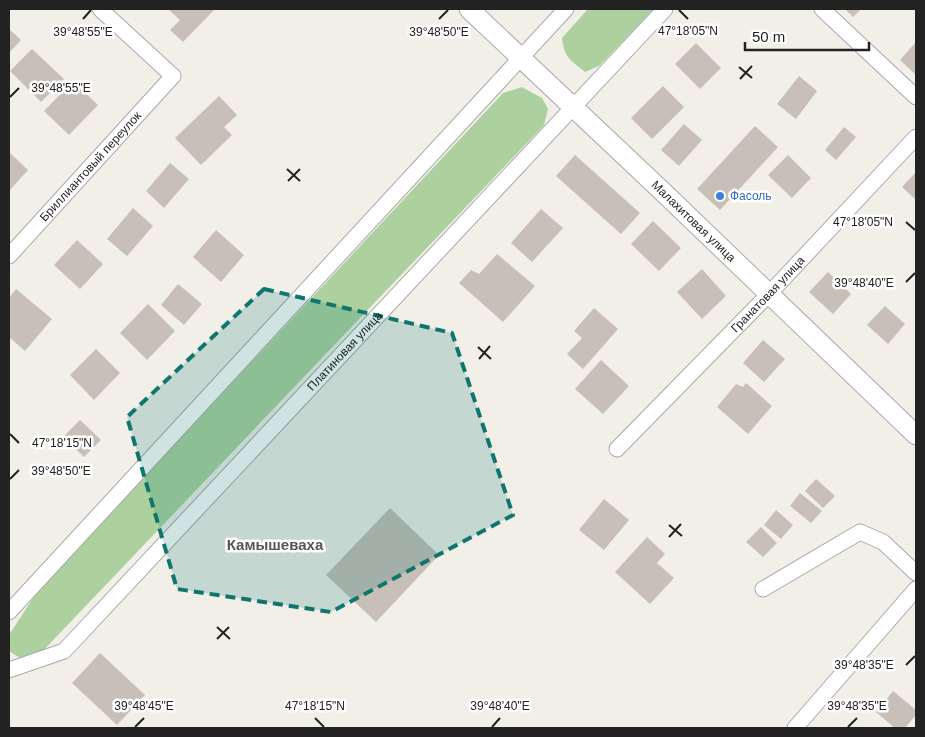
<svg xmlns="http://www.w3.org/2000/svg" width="925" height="737" font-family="Arial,sans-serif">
<rect width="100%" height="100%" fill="#f2efe9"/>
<path fill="#add19e" d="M588 9H654L599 66 585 72C570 60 564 57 562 38Z
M522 87 542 98 548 109 544 125 39 655 23 660 9 651V635L37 592 503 93Z"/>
<path fill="#c7bfb8" d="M168 9 189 10 215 9 183 42 170 30 180 20Z
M845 9H861L853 17Z
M9 29 21 40 9 53Z
M916 42V75L900 60Z
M696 43 721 68 700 89 675 64Z
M32 49 64 79 41 102 10 71Z
M799 76 817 91 796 119 777 104Z
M73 81 98 105 69 135 44 111Z
M663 86 684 107 652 139 631 118Z
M219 96 237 115 224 127 232 135 201 165 175 138Z
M684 124 702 140 679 166 661 150Z
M755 126 778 147 720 210 697 189Z
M844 127 856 137 836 160 825 150Z
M9 152 28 170 9 191Z
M575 155 640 213 621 234 556 176Z
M788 155 811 178 792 198 768 175Z
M170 163 189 179 164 208 146 191Z
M916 172V200L902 187Z
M133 208 153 226 127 256 107 239Z
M541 209 563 228 532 262 511 243Z
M653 221 681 248 659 271 631 244Z
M216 230 244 255 221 282 193 257Z
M77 240 103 264 80 289 54 265Z
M497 254 535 286 503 322 459 283 471 270 479 274Z
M702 269 726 296 702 319 677 292Z
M828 272 851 294 833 314 809 292Z
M178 284 202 304 184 325 161 305Z
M16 289 52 319 25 351 9 337V298Z
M148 304 175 331 147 360 120 333Z
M885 306 905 324 888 344 867 325Z
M594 308 618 329 583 369 567 354 582 338 574 331Z
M763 340 785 359 764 382 743 363Z
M96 349 120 373 94 400 70 375Z
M601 360 629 386 603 414 575 389Z
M746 383 772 406 748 434 717 407 736 384 743 387Z
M80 420 101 440 84 457 63 437Z
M816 479 835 496 823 508 805 491Z
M800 493 822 511 811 523 790 506Z
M604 499 629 520 604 550 579 530Z
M390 508 439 555 376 622 326 575Z
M776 510 793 525 781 539 764 525Z
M761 527 777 543 763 557 746 542Z
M647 537 665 554 657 563 674 578 650 604 615 572Z
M100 653 145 695 117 725 72 683Z
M893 691 916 710V715L905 728H895L876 712Z"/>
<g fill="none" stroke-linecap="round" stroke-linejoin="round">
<defs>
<g id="minor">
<path d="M822 9 916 97"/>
<path id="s1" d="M9 256 173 76 100 9"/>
<path id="s2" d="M617 449 769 294 916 137"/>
<path d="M763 589 860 532 883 542 916 573"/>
<path d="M9 612 566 9"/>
<path id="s3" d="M9 670 64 651 665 9"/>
<path d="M795 728 916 589"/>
</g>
<g id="tertiary">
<path id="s4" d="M469 9 662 191 916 435"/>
</g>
</defs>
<use href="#minor" stroke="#a9a9a9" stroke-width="17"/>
<use href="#tertiary" stroke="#a9a9a9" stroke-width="21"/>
<use href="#minor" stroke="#fff" stroke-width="15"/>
<use href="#tertiary" stroke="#fff" stroke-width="19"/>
</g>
<path fill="#0f766e" fill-opacity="0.2" stroke="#0f766e" stroke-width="4" stroke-dasharray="10 6" stroke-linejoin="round" d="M264 289 452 333 513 515 331 612 177 589 127 417Z"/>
<path fill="none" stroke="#222" stroke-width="2" d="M679 10 688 19M83 19 91 10M439 19 448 10M739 67 752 78M740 79 752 66M10 97 19 88M287 169 300 181M288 181 300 169M906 222 915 230M906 282 915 273M478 347 491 359M479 359 490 346M10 434 19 443M10 479 19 470M669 525 682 536M669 537 681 524M217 627 230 639M217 639 229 627M906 665 915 656M315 718 324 727M135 727 144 718M492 727 500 718M848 727 857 718"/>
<circle fill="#3f7fe0" stroke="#fff" stroke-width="2" cx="720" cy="196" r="5"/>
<g text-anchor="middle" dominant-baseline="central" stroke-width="5" stroke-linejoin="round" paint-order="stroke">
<g font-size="12" fill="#222" stroke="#fff">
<text stroke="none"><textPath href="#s1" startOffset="121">Бриллиантовый переулок</textPath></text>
<text stroke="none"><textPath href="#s4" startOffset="309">Малахитовая улица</textPath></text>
<text stroke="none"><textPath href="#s2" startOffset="216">Гранатовая улица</textPath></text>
<text stroke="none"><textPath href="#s3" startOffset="469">Платиновая улица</textPath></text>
</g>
<g font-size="12" fill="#366cbe" stroke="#fff" text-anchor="start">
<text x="730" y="196">Фасоль</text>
</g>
<g font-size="15" font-weight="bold" fill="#555" stroke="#fff">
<text x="275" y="544">Камышеваха</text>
</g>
</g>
<g font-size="12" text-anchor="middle" fill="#222" stroke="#fff" stroke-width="5" stroke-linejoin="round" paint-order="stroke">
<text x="688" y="35">47°18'05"N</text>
<text x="83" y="36">39°48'55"E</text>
<text x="439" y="36">39°48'50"E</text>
<text x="61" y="92">39°48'55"E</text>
<text x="863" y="226">47°18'05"N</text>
<text x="864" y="287">39°48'40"E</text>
<text x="62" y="447">47°18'15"N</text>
<text x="61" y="475">39°48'50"E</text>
<text x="864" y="669">39°48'35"E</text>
<text x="144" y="710">39°48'45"E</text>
<text x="500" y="710">39°48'40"E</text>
<text x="857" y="710">39°48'35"E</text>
<text x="315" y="710">47°18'15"N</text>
</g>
<rect width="925" height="737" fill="none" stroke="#222222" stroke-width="20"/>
<path d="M745 42v8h124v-8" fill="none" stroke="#222222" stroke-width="2.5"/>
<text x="752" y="42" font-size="15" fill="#222222" stroke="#ffffff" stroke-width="4" paint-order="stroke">50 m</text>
</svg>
